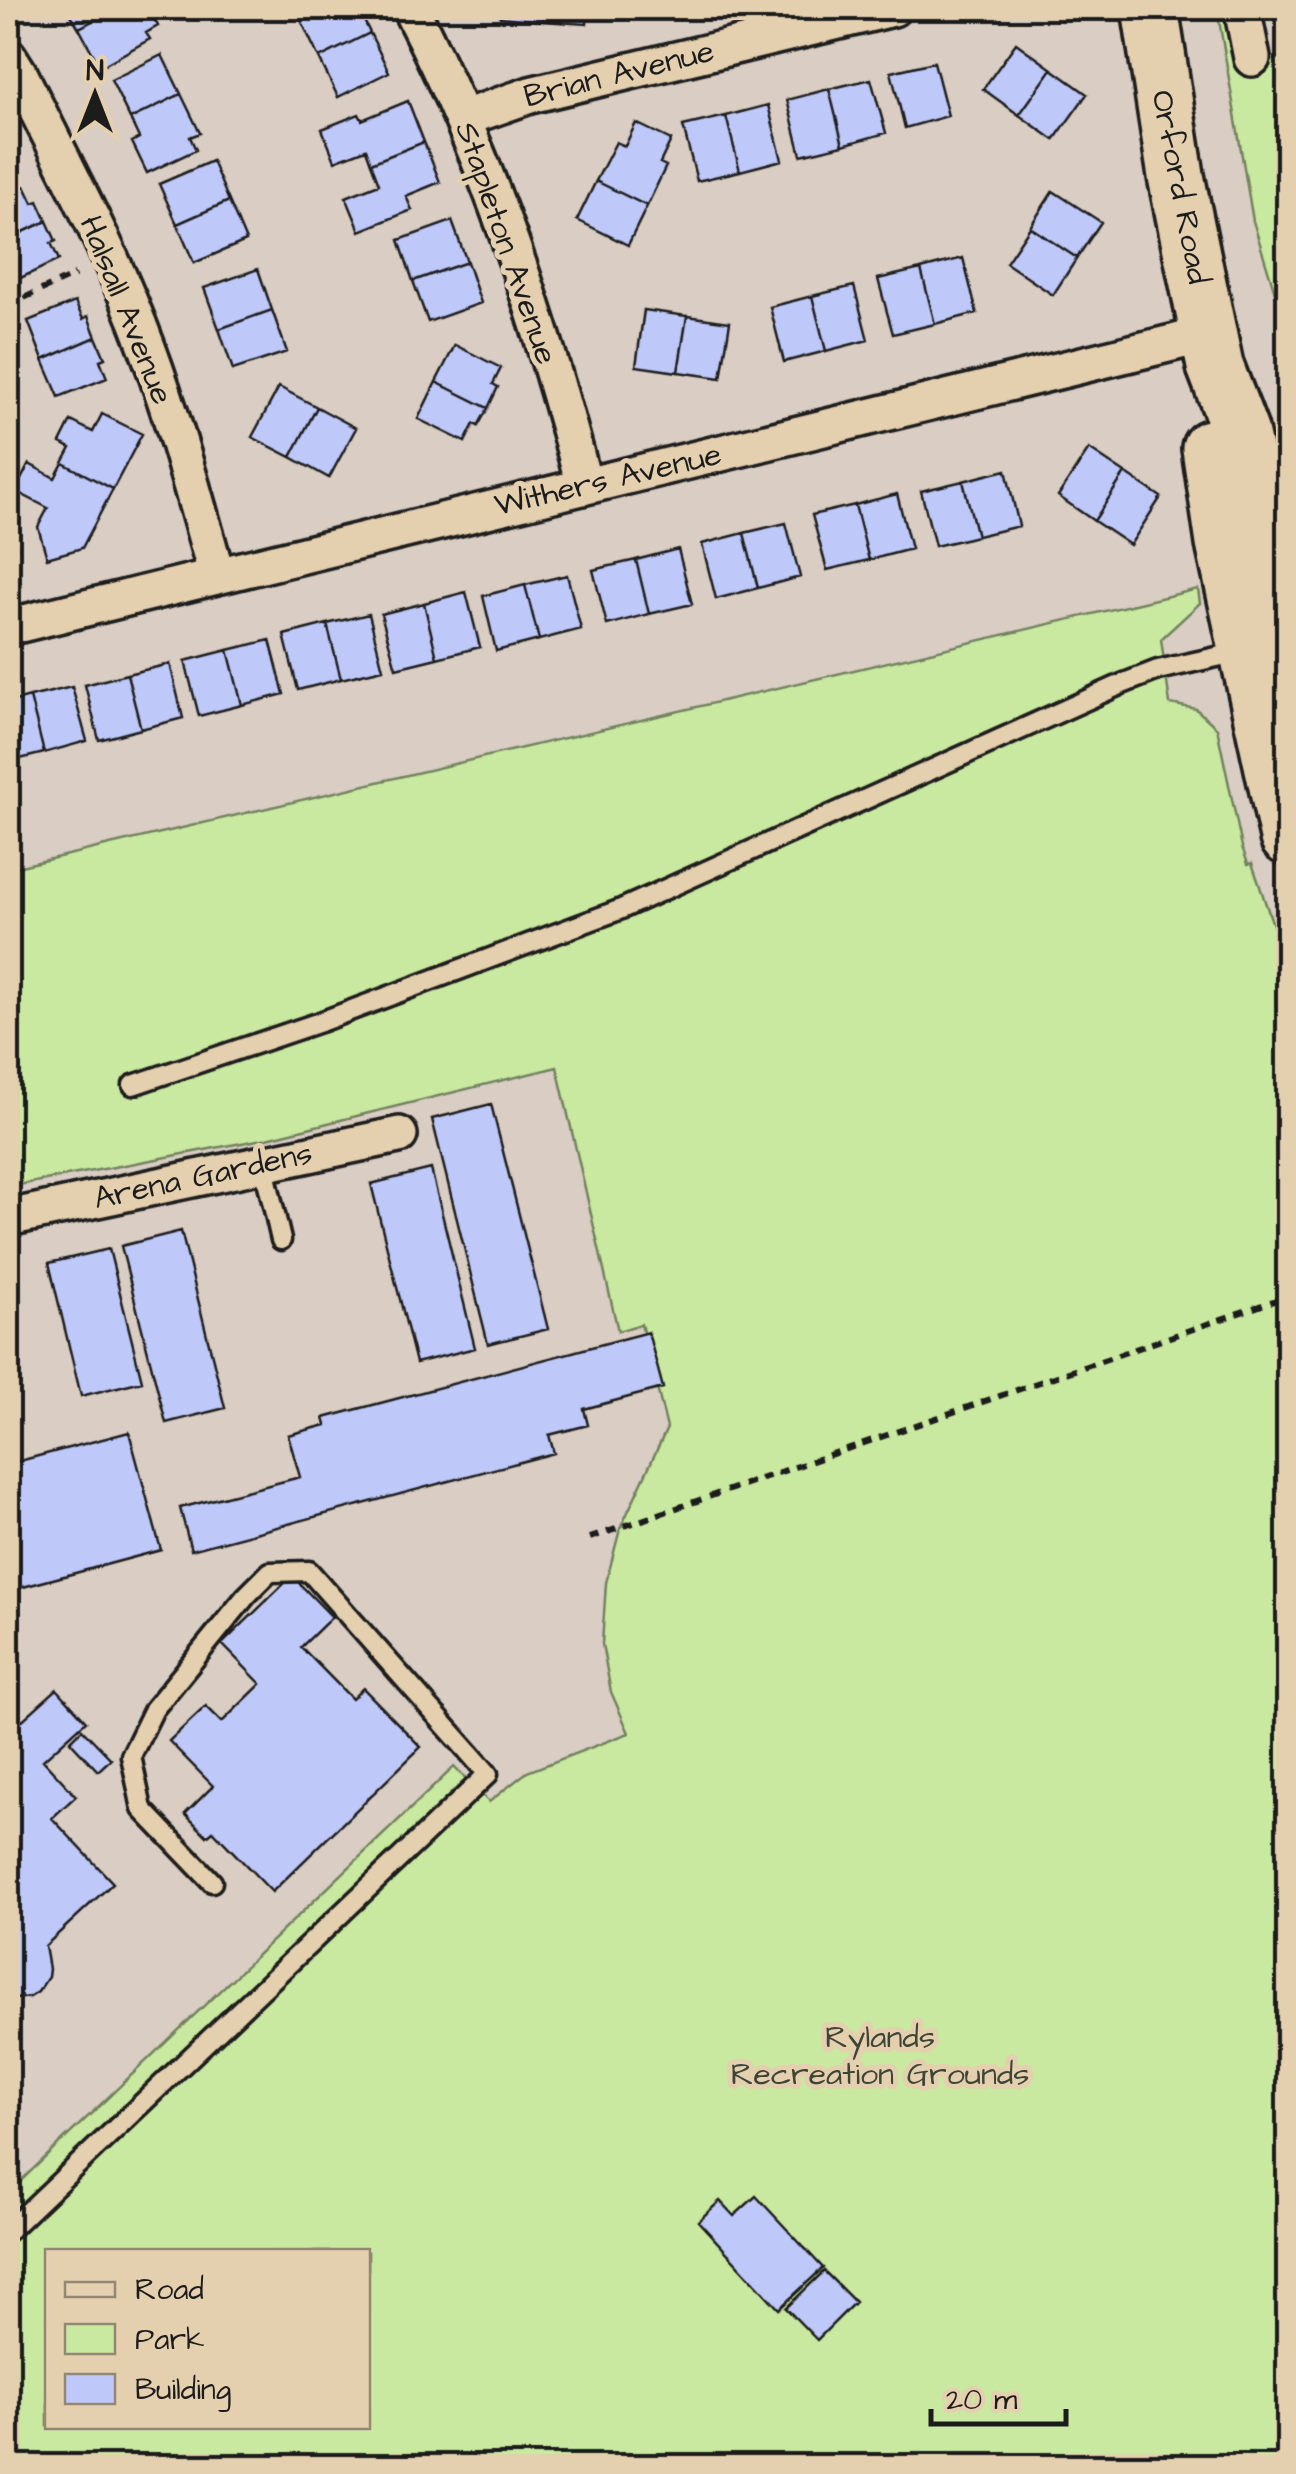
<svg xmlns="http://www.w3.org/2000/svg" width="1296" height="2474" font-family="'Architects Daughter',sans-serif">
<rect width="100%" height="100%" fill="#d9cdc4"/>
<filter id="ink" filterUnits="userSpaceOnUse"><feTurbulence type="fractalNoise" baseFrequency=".01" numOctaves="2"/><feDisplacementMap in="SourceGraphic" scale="20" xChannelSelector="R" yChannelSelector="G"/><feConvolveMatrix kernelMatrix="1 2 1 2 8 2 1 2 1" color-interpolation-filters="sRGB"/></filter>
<g filter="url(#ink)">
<path fill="#c9e8a0" stroke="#72825e" stroke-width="2.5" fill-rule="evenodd" d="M1217 8H1233L1244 65 1288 57V321L1281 312 1253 221Z
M1198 589 1200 603 1161 639 1170 704 1196 709 1217 728 1242 847 1248 864 1252 863 1288 969V2466H8V2193L454 1767 489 1802 527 1772 629 1733 611 1692 602 1644 606 1583 620 1529 667 1428 641 1324 618 1331 557 1067 263 1139 8 1187V869ZM48 2252H368V2426H48Z"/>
<path fill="#bec8f9" stroke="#1c1c1c" stroke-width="2.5" d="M67 8H117L79 28Z
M117 8H148L158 26 146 33 150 39 100 67 79 28Z
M323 8H358L370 33 319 58 300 18Z
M500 8H544L543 21 500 17Z
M544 8H588L587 24 543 21Z
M370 33 389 72 338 97 319 58Z
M1016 43 1052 69 1019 115 983 89Z
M162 55 181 94 130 119 111 80Z
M934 62 948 116 905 128 891 72Z
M1052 69 1087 94 1054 140 1019 115Z
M871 79 886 133 843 145 829 89Z
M829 89 843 145 801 155 787 100Z
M181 94 200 133 190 137 196 150 147 173 132 142 139 138 130 119Z
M408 101 424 142 371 163 366 149 335 161 322 129 359 114 362 120Z
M768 105 782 160 740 171 726 116Z
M726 116 740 171 697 181 683 126Z
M636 123 671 140 660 163 666 166 647 206 596 181 616 142 625 146Z
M424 142 440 182 406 196 412 210 360 231 346 197 379 184 371 163Z
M212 161 229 201 177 224 159 184Z
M596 181 647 206 628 245 577 220Z
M25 186 33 203 38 201 47 221 8 239V194Z
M1053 191 1101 222 1077 258 1030 227Z
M229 201 246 241 194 263 177 224Z
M47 221 56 241 51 243 59 260 12 282 8 273V239Z
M452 221 467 262 413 281 399 240Z
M1030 227 1077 258 1053 295 1006 263Z
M963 258 977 313 935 324 921 269Z
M467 262 481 303 428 322 413 281Z
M258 269 272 310 219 329 204 288Z
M921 269 935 324 893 334 878 279Z
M854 286 868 340 826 351 812 296Z
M812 296 826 351 784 362 770 307Z
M75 302 83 319 88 316 96 337 43 360 28 321Z
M272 310 287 352 233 370 219 329Z
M644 310 687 316 678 372 636 366Z
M687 316 730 322 721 378 678 372Z
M96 337 105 358 100 360 107 378 59 397 43 360Z
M455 345 501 368 493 384 498 387 488 408 436 382Z
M436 382 488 408 478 426 474 424 465 442 418 419Z
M279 387 317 407 291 457 252 437Z
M317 407 356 428 329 478 291 457Z
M102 414 142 434 113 489 63 463 71 448 60 443 71 421 93 432Z
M1089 449 1125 473 1094 521 1058 496Z
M63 463 113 489 82 548 47 558 38 527 48 508 15 491 29 464 55 478Z
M1006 470 1019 526 977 536 963 481Z
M1125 473 1161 497 1130 545 1094 521Z
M963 481 977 536 935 546 921 491Z
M897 494 911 549 869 560 855 505Z
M855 505 869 560 827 570 812 515Z
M8 509 17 548 8 550Z
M786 523 800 577 758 588 744 533Z
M744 533 758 588 716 599 702 544Z
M678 549 692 604 649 614 636 560Z
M636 560 649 614 607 625 593 570Z
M567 575 581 629 539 640 525 585Z
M525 585 539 640 496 651 483 596Z
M466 592 480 647 437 658 424 603Z
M424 603 437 658 396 668 381 614Z
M369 614 383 669 341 679 327 624Z
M327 624 341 679 298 690 284 635Z
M270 640 284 694 242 705 228 650Z
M228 650 242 705 199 716 185 661Z
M170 664 183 718 141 729 127 674Z
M127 674 141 729 99 740 85 685Z
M72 687 87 741 44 753 30 697Z
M30 697 44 753 8 762V703Z
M491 1104 548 1329 488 1344 432 1119Z
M431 1169 475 1348 416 1363 371 1184Z
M181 1231 225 1408 166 1423 121 1246Z
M109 1249 142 1381 81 1396 49 1263Z
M648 1332 663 1388 584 1409 588 1425 549 1435 554 1453 191 1550 180 1508 300 1477 288 1435 326 1425 324 1418Z
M129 1432 161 1550 8 1591V1464Z
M292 1576 332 1617 301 1647 352 1699 363 1688 421 1747 272 1892 213 1831 207 1836 185 1814 213 1786 169 1741 206 1706 222 1722 261 1684 222 1644Z
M57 1689 86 1721 43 1760 76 1796 52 1818 113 1883 45 1946 49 1969 48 1977 38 1992 30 1997 8 2000V1750L17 1741 9 1732Z
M82 1729 111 1759 98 1771 70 1741Z
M756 2196 823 2268 779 2309 698 2221 720 2201 734 2216Z
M824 2271 855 2302 817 2340 786 2308Z"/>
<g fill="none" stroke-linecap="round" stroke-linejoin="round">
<defs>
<path id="lane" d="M133 1085 320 1022 619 910 1122 684 1158 670 1244 651
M263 1163 281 1240
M8 2231 488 1774 309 1571 270 1572 246 1596 154 1709 131 1756 142 1809 212 1882"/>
<path id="street" d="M410 8C488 159 542 321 584 485
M1242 8 1252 58
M8 56 20 75C64 165 113 254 147 347 175 422 195 499 217 576
M464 118 530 95 893 8
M8 627 1209 334
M8 1218 399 1135"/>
<path id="primary" d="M1150 8 1176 176 1215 366 1240 431 1288 651
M1210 448 1224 543 1288 837"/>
</defs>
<use href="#lane" stroke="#1c1c1c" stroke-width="25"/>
<use href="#street" stroke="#1c1c1c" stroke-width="42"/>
<use href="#primary" stroke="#1c1c1c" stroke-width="62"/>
<path stroke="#1c1c1c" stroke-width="6" stroke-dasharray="10 8" stroke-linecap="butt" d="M8 305 75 275
M590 1538 1288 1296"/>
<use href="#lane" stroke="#e4cfae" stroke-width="18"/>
<use href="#street" stroke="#e4cfae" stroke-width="35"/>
<use href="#primary" stroke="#e4cfae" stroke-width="55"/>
</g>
</g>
<g text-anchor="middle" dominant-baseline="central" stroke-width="10" stroke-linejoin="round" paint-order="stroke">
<g font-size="32" fill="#1c1c1c" stroke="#e4cfae">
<text transform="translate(619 74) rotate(-14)">Brian Avenue</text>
<text transform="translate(1180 187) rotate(79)">Orford Road</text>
<text transform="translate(506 243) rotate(71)">Stapleton Avenue</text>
<text transform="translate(126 310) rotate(68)">Halsall Avenue</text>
<text transform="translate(608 480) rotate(-13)">Withers Avenue</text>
<text transform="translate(203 1176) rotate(-12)">Arena Gardens</text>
</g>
<g font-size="32" fill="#3f4536" stroke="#e4cfae">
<text x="880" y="2037">Rylands<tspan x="880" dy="37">Recreation Grounds</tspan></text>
</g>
</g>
<rect width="1296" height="2474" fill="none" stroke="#e4cfae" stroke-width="40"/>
<rect x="20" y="20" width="1256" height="2434" fill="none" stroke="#1c1c1c" stroke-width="4" filter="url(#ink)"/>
<rect x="45" y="2249" width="325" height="180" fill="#e4cfae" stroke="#948774" stroke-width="2.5"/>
<rect x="65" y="2282" width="50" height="15" fill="#e4cfae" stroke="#948774" stroke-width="2.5"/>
<text x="135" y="2299" font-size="30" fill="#1c1c1c">Road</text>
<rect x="65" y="2324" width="50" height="30" fill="#c9e8a0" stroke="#948774" stroke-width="2.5"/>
<text x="135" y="2349" font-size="30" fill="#1c1c1c">Park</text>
<rect x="65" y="2374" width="50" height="30" fill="#bec8f9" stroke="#948774" stroke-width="2.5"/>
<text x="135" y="2399" font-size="30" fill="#1c1c1c">Building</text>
<g transform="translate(95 95)" stroke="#e4cfae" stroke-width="8" paint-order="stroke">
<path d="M0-8L18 38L0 25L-18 38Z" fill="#1c1c1c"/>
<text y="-15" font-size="28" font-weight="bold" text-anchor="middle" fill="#1c1c1c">N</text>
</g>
<path d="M931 2409v15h135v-15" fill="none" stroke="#1c1c1c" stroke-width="5"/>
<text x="946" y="2409" font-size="30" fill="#1c1c1c" stroke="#e4cfae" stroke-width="8" paint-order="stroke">20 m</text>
</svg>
